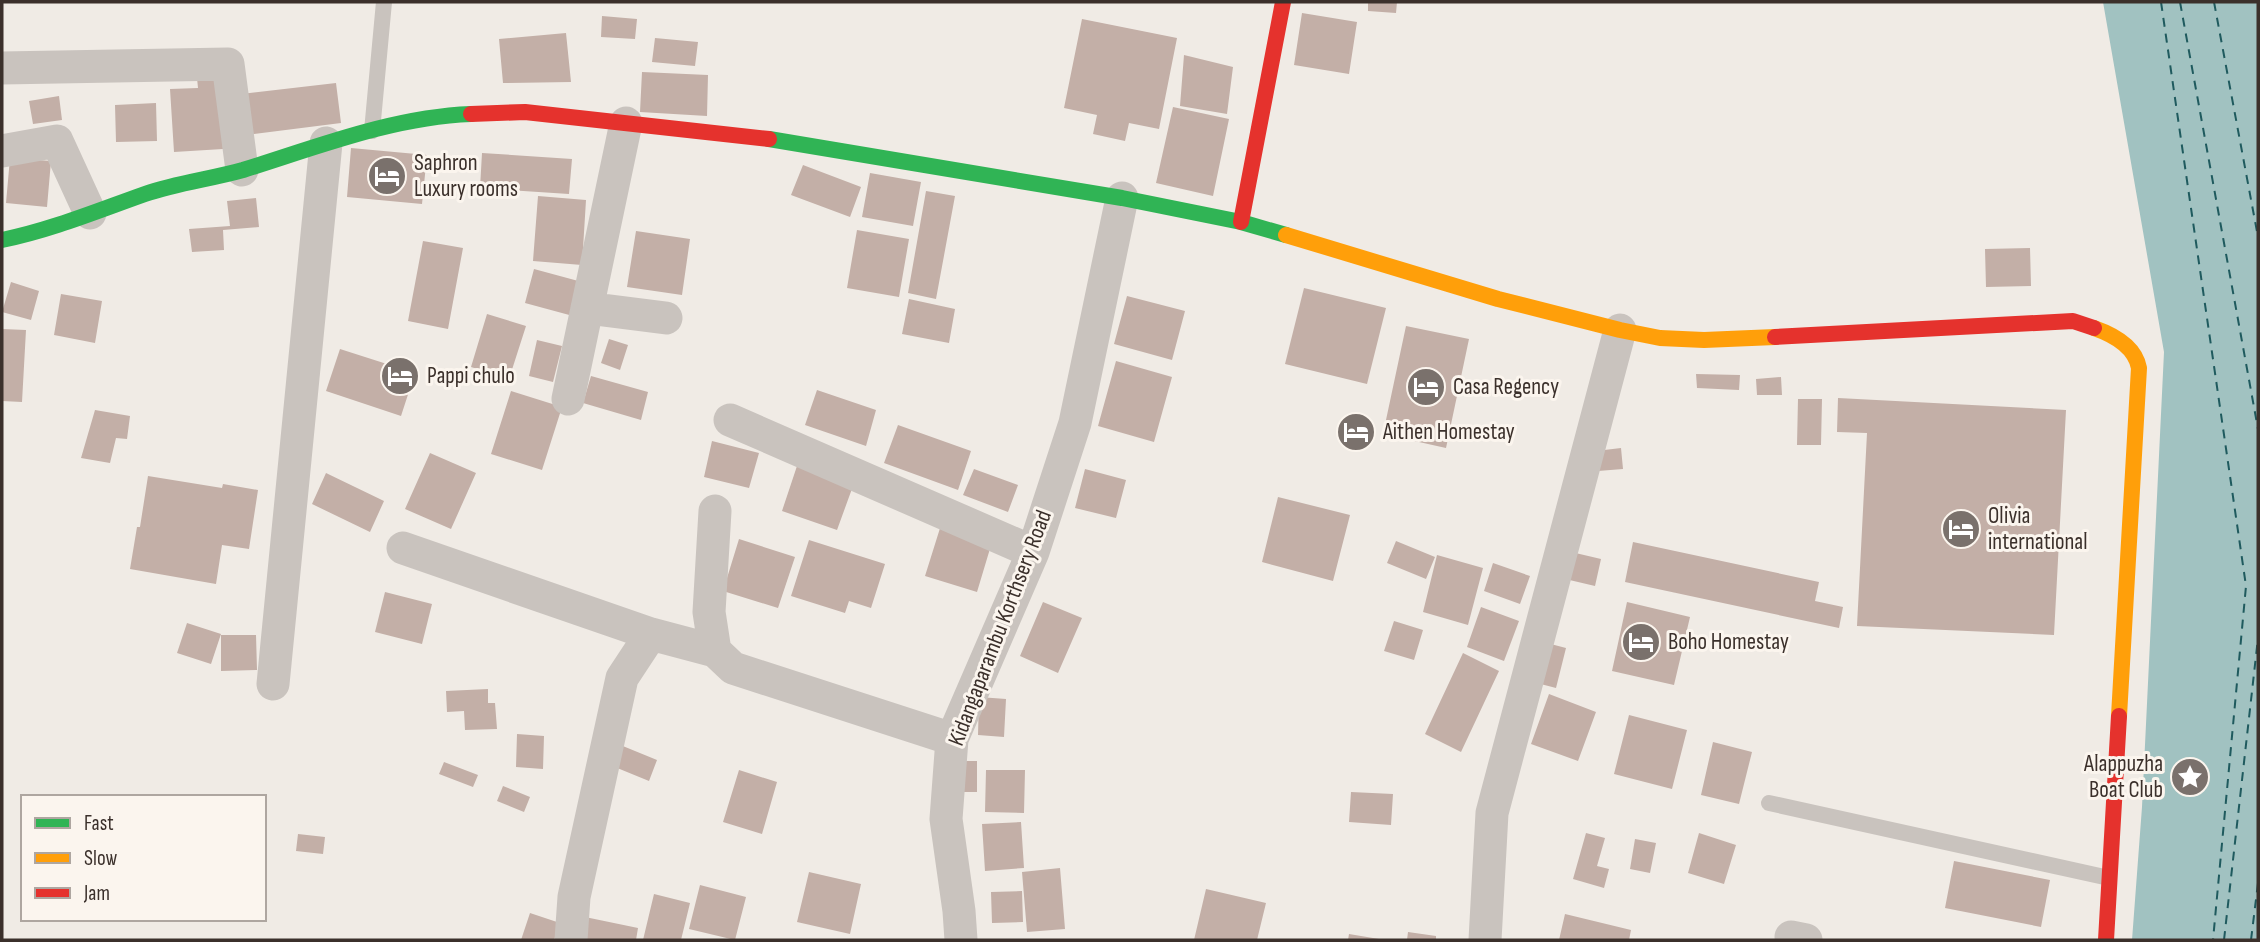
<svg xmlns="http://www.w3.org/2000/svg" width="2260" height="942" font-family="'Sofia Sans Condensed',sans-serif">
<rect width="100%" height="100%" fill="#f0ebe5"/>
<path fill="#a1c2c1" d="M2103 2H2258V940H2132L2142 807 2164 352Z"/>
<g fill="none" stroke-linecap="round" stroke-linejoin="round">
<path stroke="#1f5a5e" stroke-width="2" stroke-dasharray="9 7" stroke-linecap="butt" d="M2161 2 2246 586 2213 940
M2180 2 2258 429
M2214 2 2258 237
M2224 940 2258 638
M2251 940 2258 883"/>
</g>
<path fill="#c3afa7" d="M1368 2H1397L1396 13 1368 11Z
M1302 13 1357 22 1349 74 1294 65Z
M602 16 637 19 635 39 601 37Z
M1082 19 1177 38 1159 129 1129 123 1125 141 1093 134 1097 115 1064 108Z
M566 33 571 82 503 83 499 39Z
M655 38 698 42 695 66 652 62Z
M1184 55 1233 67 1227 114 1180 106Z
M642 72 708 75 707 116 640 112Z
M219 77 223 149 174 152 170 89 198 88 197 78Z
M336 83 341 123 238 136 233 95Z
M59 96 62 120 33 124 29 101Z
M156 103 157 141 116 142 115 105Z
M1173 107 1229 119 1213 196 1156 183Z
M351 148 427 155 422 204 347 197Z
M482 153 572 159 569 194 480 188Z
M10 158 51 161 47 207 6 203Z
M803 165 861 187 850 217 791 195Z
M870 173 921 182 913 226 862 217Z
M926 191 955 196 936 299 908 293Z
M538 196 586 200 582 265 533 261Z
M256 198 259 227 223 230 224 250 192 252 189 229 230 226 227 201Z
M857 230 909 239 899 297 847 288Z
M636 231 690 239 682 295 627 287Z
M423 241 463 248 448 329 408 321Z
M2030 248 2031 286 1986 287 1985 249Z
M534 269 582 282 573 316 525 303Z
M11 282 39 291 31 320 2 312Z
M1304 288 1386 308 1367 384 1285 364Z
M61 294 102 301 95 343 54 335Z
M1127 296 1185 311 1172 360 1114 344Z
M909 299 955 309 949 343 902 334Z
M487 314 526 326 509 379 471 367Z
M1406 326 1469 339 1446 448 1383 434Z
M2 329 26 330 22 402 2 401Z
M609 339 628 345 620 370 601 363Z
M537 340 562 346 553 382 529 376Z
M340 349 415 373 401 416 326 391Z
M1116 361 1172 377 1154 442 1098 426Z
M1696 374 1740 375 1739 390 1697 388Z
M591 376 648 392 641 420 583 403Z
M1781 377 1782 395H1757L1756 379Z
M817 390 876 410 866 446 805 425Z
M511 391 562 407 542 470 491 454Z
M1838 398 2066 410 2054 635 1857 626 1867 433 1837 432Z
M1798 399H1822L1821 445H1797Z
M95 410 130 416 127 439 116 438 110 463 81 458Z
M898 425 971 451 958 490 884 463Z
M712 441 759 453 749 488 704 477Z
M1621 448 1623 469 1598 471 1596 451Z
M430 453 476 473 451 529 405 509Z
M797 466 853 486 837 530 782 511Z
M974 469 1018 485 1008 512 963 495Z
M1085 469 1126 480 1116 518 1075 508Z
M326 473 384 501 370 532 312 504Z
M148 476 222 488 223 484 258 490 249 549 222 545 216 584 130 569 137 527H140Z
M1278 497 1350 515 1333 581 1262 562Z
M941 525 992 542 977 592 925 576Z
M739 539 795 557 778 608 723 591Z
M809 540 885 564 871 608 849 601 845 613 791 596Z
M1396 541 1435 557 1426 579 1387 563Z
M1633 542 1819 582 1815 601 1843 607 1839 628 1625 582Z
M1567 551 1601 559 1595 586 1561 578Z
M1437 555 1483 568 1468 625 1423 612Z
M1493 563 1530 576 1520 604 1484 591Z
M385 592 432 604 422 644 375 632Z
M1043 602 1082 618 1058 673 1020 656Z
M1627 602 1690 617 1674 685 1612 671Z
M1481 607 1519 621 1504 661 1467 647Z
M1394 621 1423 630 1414 660 1384 651Z
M187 623 221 634 211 664 177 653Z
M221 635H256L257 670 221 671Z
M1543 642 1566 648 1556 688 1533 682Z
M1463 653 1499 671 1461 752 1425 734Z
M488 689V703H495L497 729 465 730 464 711 447 712 446 691Z
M1549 694 1596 712 1578 761 1531 744Z
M979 697 1006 699 1004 737 978 735Z
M1629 715 1687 730 1672 789 1614 774Z
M517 734 544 736 543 769 516 767Z
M613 742 657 760 649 781 605 763Z
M1713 742 1752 752 1739 804 1701 795Z
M958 761H977V792H958Z
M444 762 478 775 473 787 439 774Z
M739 770 777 782 762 834 723 822Z
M986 770H1025L1024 813 985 812Z
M503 786 530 797 524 812 497 801Z
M1351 792 1393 794 1391 825 1349 822Z
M1021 822 1024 868 985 871 982 824Z
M1586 833 1605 838 1597 866 1609 869 1604 888 1573 879Z
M1699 833 1736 845 1724 884 1688 873Z
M298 834 325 837 323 854 296 851Z
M1635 839 1656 843 1650 873 1630 869Z
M1954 861 2050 880 2041 927 1945 908Z
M1060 868 1065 929 1027 932 1022 872Z
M809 872 861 884 850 934 797 922Z
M700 885 746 897 735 940 689 929Z
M1206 889 1266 903 1257 940H1194Z
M1022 891 1023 922 992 923 991 892Z
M654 894 690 903 681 940H643Z
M530 913 560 923 554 940H521Z
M1565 914 1631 930 1629 940H1559Z
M585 917 638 928 636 940H581Z
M1408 932 1436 936V940H1407Z
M1349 934 1379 939V940H1348Z"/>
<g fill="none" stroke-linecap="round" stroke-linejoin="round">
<path stroke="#c9c3be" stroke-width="16" d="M372 131 384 2
M1769 803 2109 878"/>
<path stroke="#c9c3be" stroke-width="33" d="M2 68 228 64 242 170
M2 151 57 141 90 213
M587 308 666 318
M568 399 626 123
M730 420 1033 552
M715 511 709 612 715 651 733 668 952 739
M403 548 651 634 715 651
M273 684 326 143
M1791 937 1806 940
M571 940 574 897 622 678 651 634
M961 940 959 911 946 819 952 739 1033 552 1075 423 1122 198
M1485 940 1492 813 1620 330"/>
<path stroke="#30b455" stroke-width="16" d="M769 139 1122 198 1241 222 1286 235
M2 240C51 230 97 211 145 194 177 183 211 179 243 170 317 147 393 117 471 114"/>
<path stroke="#ff9f0a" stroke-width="16" d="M1286 235 1498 299 1620 330 1660 338 1704 340 1775 337
M2094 328C2114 335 2135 346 2139 368L2119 716"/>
<path stroke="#e5322d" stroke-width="16" d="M471 114 525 112 769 139
M1241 222 1283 2
M1775 337 2073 321 2094 328
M2106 940 2119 716"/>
</g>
<defs>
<symbol id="hotel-disc" viewBox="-11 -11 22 22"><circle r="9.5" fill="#7a716c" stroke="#fbf5ee"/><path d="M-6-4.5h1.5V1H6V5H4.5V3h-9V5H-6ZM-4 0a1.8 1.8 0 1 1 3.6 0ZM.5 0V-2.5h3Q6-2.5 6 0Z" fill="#fff"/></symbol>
<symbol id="sight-disc" viewBox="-11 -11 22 22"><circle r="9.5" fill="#7a716c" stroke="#fbf5ee"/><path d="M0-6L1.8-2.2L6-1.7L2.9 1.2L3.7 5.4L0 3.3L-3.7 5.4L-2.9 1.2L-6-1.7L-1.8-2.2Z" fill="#fff"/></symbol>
</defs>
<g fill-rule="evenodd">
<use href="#hotel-disc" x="365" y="154" width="44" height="44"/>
<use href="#hotel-disc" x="378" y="354" width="44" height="44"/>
<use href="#hotel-disc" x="1404" y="365" width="44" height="44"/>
<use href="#hotel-disc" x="1334" y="410" width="44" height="44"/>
<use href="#hotel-disc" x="1939" y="507" width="44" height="44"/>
<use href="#hotel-disc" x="1619" y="620" width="44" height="44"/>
<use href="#sight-disc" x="2168" y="755" width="44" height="44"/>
</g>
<g text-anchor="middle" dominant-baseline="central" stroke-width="6" stroke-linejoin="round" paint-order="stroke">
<g font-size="23" fill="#3b302b" stroke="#fbf5ee" text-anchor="start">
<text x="414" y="163">Saphron<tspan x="414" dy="26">Luxury rooms</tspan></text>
<text x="427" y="376">Pappi chulo</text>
<text x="1453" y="387">Casa Regency</text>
<text x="1383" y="432">Aithen Homestay</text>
<text x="1988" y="516">Olivia<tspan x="1988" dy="26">international</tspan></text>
<text x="1668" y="642">Boho Homestay</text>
<text x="2163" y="764" text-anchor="end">Alappuzha<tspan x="2163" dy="26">Boat Club</tspan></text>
</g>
<g font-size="23" fill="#3b302b" stroke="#fbf5ee">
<text transform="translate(1000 628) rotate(-69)">Kidangaparambu Korthsery Road</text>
</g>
</g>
<rect width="2260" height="942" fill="none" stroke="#3b302b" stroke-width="7"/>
<rect x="21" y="795" width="245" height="126" fill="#fbf5ee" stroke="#aea6a0" stroke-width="2"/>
<rect x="35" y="818" width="35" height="10" fill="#30b455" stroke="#aea6a0" stroke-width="2"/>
<text x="84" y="830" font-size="21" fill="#3b302b">Fast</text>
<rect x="35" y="853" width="35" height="10" fill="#ff9f0a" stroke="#aea6a0" stroke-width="2"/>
<text x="84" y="865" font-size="21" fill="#3b302b">Slow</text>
<rect x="35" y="888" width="35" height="10" fill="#e5322d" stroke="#aea6a0" stroke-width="2"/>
<text x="84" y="900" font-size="21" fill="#3b302b">Jam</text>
</svg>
